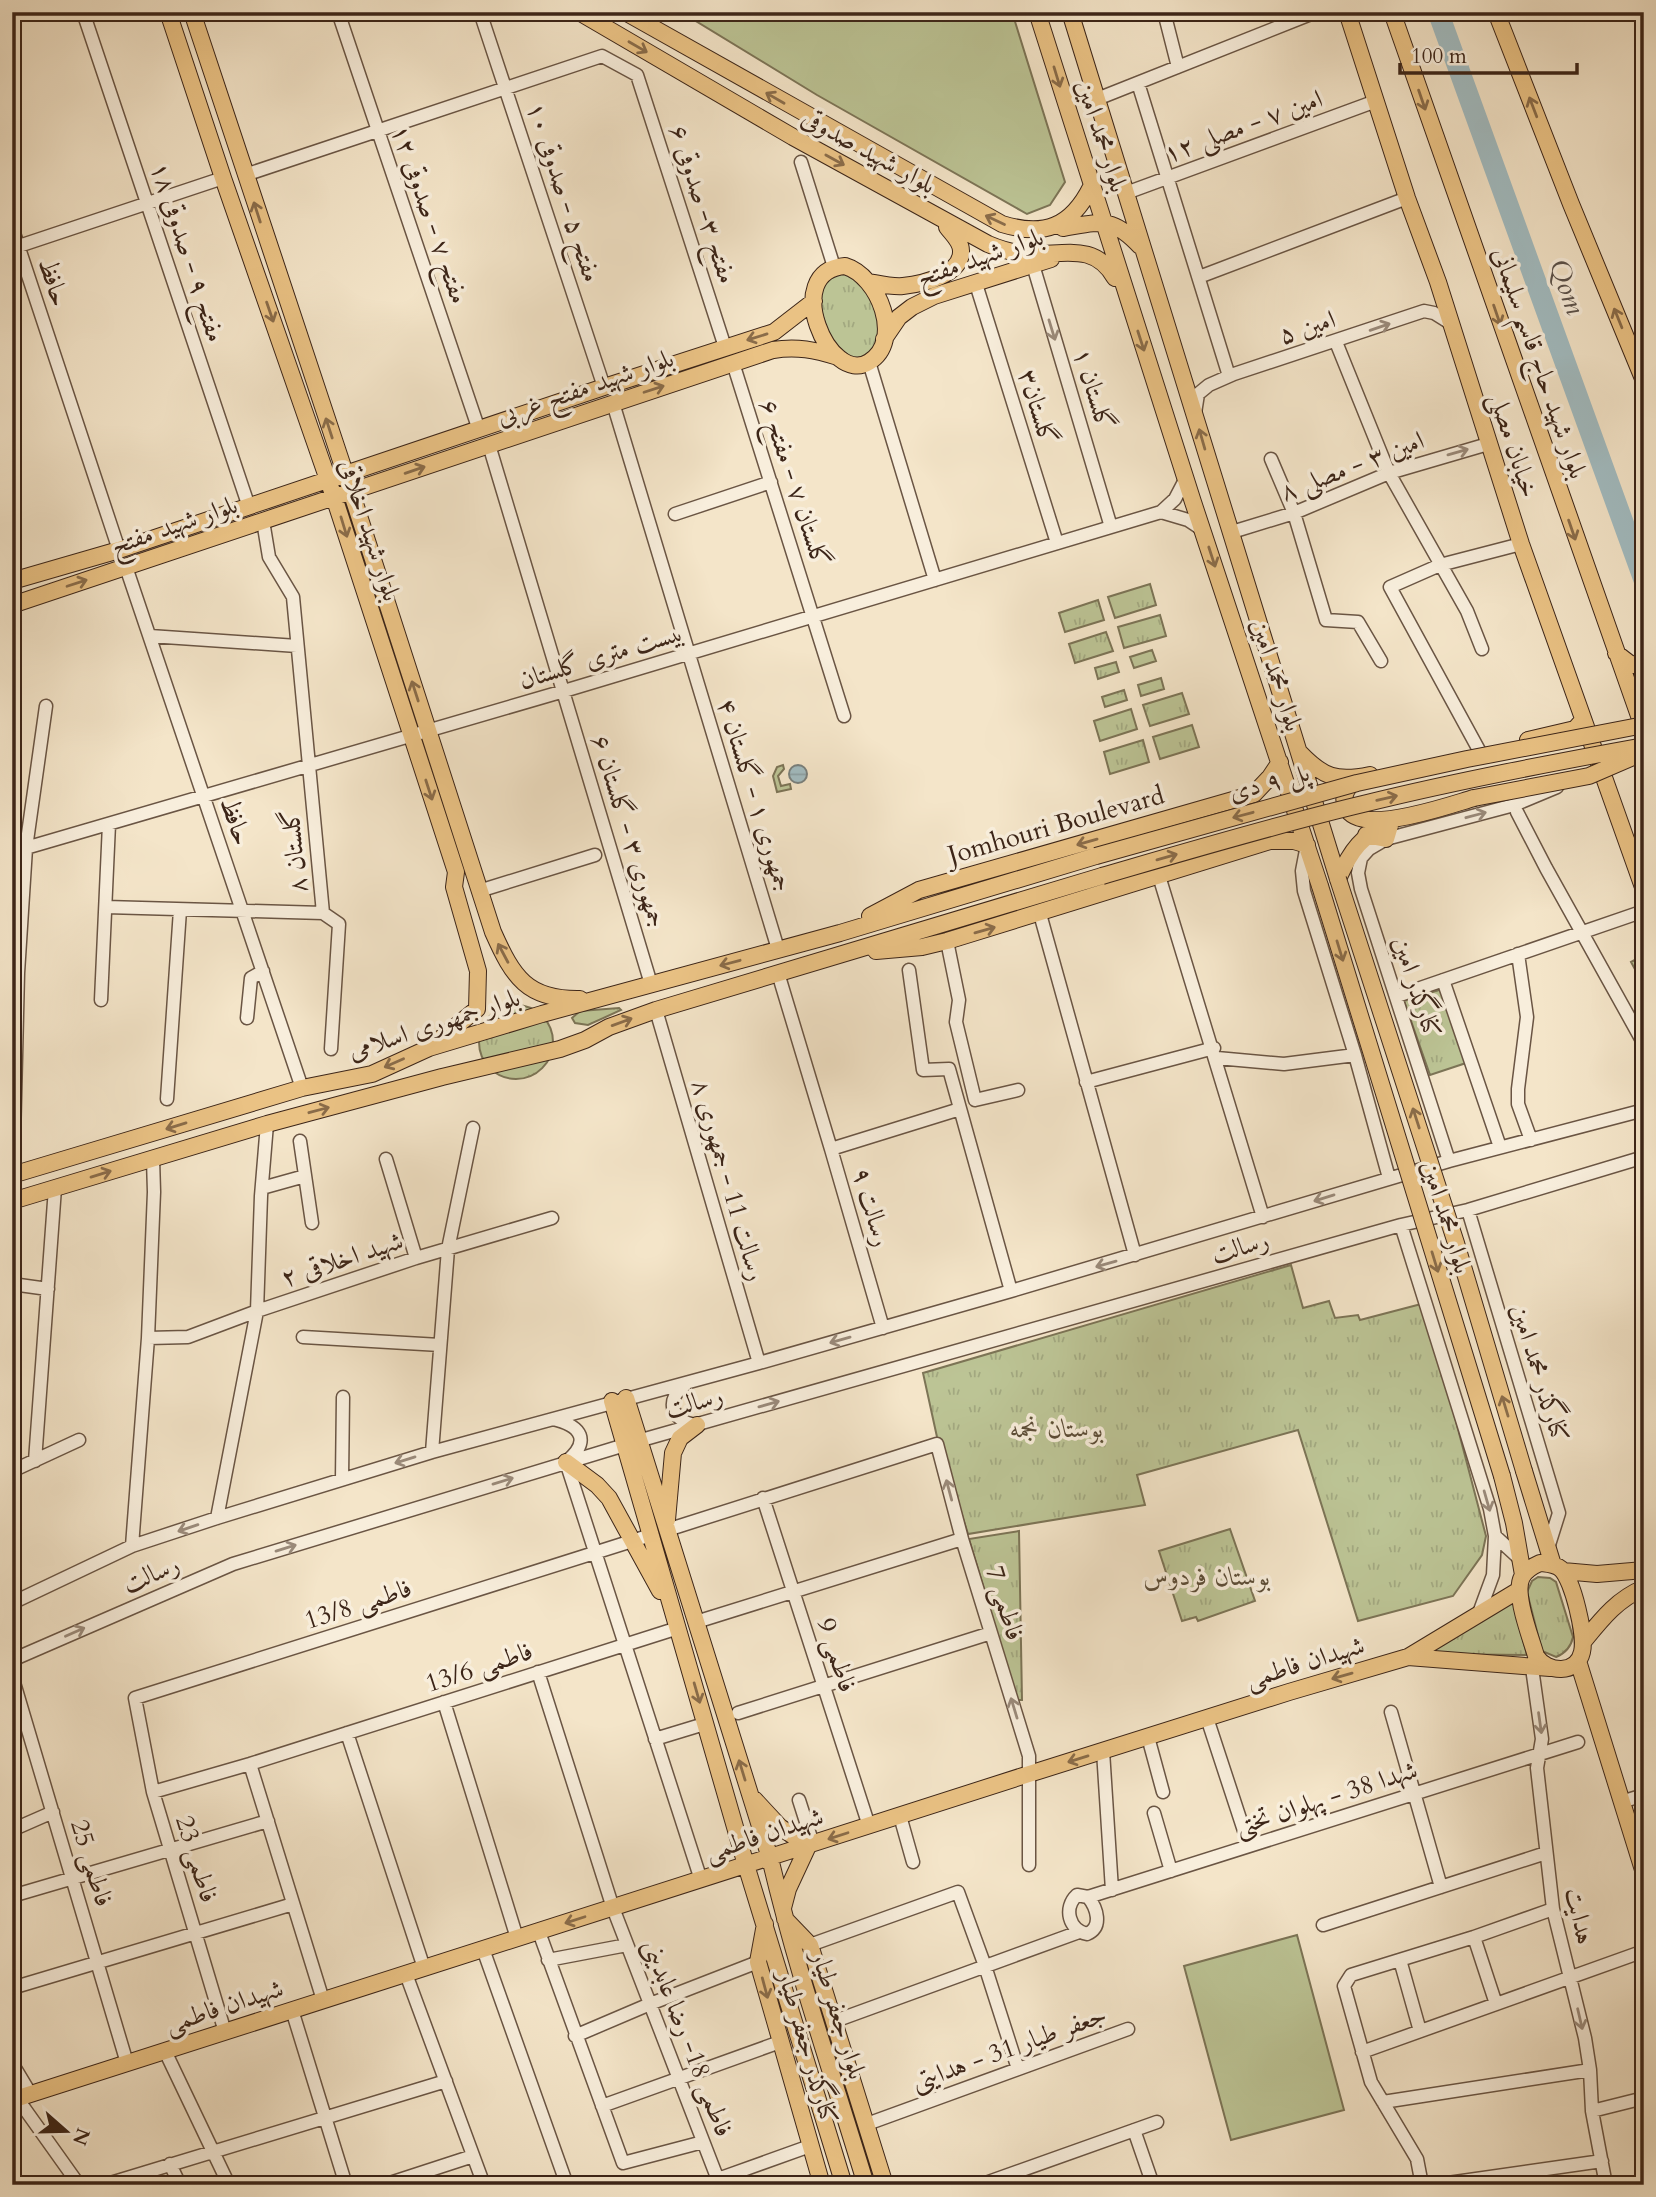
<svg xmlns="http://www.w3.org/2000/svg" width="1656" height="2197" font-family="Cardo,Amiri,serif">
<defs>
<pattern id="grass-tufts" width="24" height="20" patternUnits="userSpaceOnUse" patternTransform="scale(1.75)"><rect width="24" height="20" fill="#bcc495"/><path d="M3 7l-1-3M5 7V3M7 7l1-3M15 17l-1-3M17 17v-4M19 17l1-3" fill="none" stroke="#a2a880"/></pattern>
<pattern id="water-rules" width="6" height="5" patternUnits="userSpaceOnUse" patternTransform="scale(1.75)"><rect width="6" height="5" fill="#a2bcc1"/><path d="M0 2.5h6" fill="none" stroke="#8ca1a5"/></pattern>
</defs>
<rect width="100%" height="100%" fill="#f4e5c9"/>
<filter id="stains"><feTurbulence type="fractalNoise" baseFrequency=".00286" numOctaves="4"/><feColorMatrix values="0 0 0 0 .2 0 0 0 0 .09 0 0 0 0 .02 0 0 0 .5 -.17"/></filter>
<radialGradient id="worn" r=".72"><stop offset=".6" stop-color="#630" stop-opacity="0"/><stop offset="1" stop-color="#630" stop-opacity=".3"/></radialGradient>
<path fill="url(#grass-tufts)" stroke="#7c7456" stroke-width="2" d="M835 272 855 274C877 303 888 319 872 355L855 361 830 340 818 300 827 276Z
M1150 584 1156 605 1115 618 1108 597Z
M1098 600 1104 620 1065 632 1059 613Z
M1160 615 1166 636 1124 648 1118 627Z
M1106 632 1113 651 1075 663 1069 644Z
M1152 650 1156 661 1134 668 1130 657Z
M1116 662 1119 672 1098 679 1095 668Z
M1161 678 1164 689 1141 696 1138 685Z
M1124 690 1127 700 1105 707 1102 697Z
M1182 693 1189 714 1150 726 1143 705Z
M1131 709 1137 729 1100 741 1094 721Z
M1192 725 1199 747 1160 759 1153 737Z
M1143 740 1149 762 1110 774 1104 752Z
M783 765 784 769 778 776 781 786 790 784 791 789 777 792 773 776 777 767Z
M1644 955V986L1631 962Z
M1442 989 1466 1063 1430 1075 1404 1001Z
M479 1042a37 37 0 1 1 74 0a37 37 0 1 1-74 0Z
M619 1008 621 1010 588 1025 575 1023 572 1018 580 1011Z
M1291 1265 1303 1308 1329 1301 1335 1318 1358 1315 1360 1320 1425 1303 1486 1536 1482 1555 1453 1596 1358 1621 1298 1430 1137 1475 1145 1505 968 1534 937 1437 923 1373Z
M1230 1529 1255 1601 1198 1621 1196 1617 1182 1621 1159 1551Z
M1019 1531 1022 1700H1017L969 1539Z
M1538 1577 1550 1578 1556 1582 1573 1637C1571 1647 1566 1653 1556 1657L1542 1651 1527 1592 1532 1581Z
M1511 1595 1527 1655 1426 1654Z"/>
<path fill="#bcc495" stroke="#7c7456" stroke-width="2" d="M687 12H1012L1065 182 1050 205 1027 214 817 95 686 15Z
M1297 1935 1344 2110 1231 2140 1184 1966Z"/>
<path fill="url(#water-rules)" stroke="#79807d" stroke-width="2" d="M789 774a9 9 0 1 1 18 0a9 9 0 1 1-18 0Z"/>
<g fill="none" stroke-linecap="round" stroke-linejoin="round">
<path stroke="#a2bcc1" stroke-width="21" d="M1438 12 1644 580"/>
<defs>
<path id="minor" d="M83 12 249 507
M338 12 479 430
M480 12 604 387
M1164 12 1178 67
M1138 83 1229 376
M1097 99 1316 12
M801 162 834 267
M245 175 602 56 637 75 725 347
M1126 193 1376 101
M12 227 119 550
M13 248 223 178
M1033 265 1111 527
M1199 277 1407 198
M976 284 1057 543
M1336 342 1389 473 1467 611 1482 649
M869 362 935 580
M733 363 844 716
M613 403 778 949
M1195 413 1198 394 1209 385 1234 374 1424 311 1434 313 1450 323
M489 445 651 984
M1271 459 1294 513 1326 620 1358 622 1381 661
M1161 512 1188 520 1203 530
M675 514 771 482
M263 521 269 557 293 597 323 913
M1232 532 1294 513 1389 473 1488 444
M126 567 302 1088
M150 636 297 646
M1480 752 1390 587 1440 565 1521 544
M1517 812 1546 868 1644 1044
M1307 845 1302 871 1304 891 1355 1055 1389 1178
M12 852 564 691 1161 512 1175 499 1186 478
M1159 876 1263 1217
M479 891 595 855
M106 907 323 913
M323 913 339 924 331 1049
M1040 914 1135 1255
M947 941 959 1000 956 1022 975 1100 1018 1090
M1518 954 1527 1017 1518 1089V1104L1531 1140
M909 970 923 1070 949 1069 1011 1291
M778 973 831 1149
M1443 980 1500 1147
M1397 996 1644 911
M101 1000 109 824
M656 1010 759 1363
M247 1018 251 978 263 971
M1217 1058 1284 1064 1355 1055
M1086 1082 1214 1048
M167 1099 180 910
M14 1139 18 973 26 848 46 706
M300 1141 312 1223
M386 1159 416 1258
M1449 1161 1361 889 1358 873 1361 858 1369 849 1386 839 1514 805 1557 787
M262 1188 305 1176
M1468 1210 1559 1513 1548 1548
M1401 1225 1490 1509 1495 1536 1520 1559
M12 1284 48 1289
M883 1328 831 1149 960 1109
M303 1337 440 1345
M148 1338 188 1337 257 1311 416 1258 552 1218
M686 1384C665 1399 670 1420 695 1425
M553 1419C582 1426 591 1441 566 1462L701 1880
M432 1452 448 1249 473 1128
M35 1461 55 1188
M12 1471 79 1440
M342 1479 343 1397
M763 1498 869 1826
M217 1518 257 1311 261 1196 267 1124
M667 1530 937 1444 962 1539 1029 1756V1865
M132 1546 148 1338 154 1192 153 1159
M12 1603 132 1546 217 1518 432 1452 759 1363 1011 1291 1449 1161 1644 1110
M1479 1613 1493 1575 1495 1536
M696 1622 962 1539
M1535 1659 1532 1668 1542 1739 1537 1768 1553 1909 1585 2038 1590 2070 1592 2111 1606 2185
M12 1660 233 1564 638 1441 1401 1225 1468 1210 1644 1157
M538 1672 613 1908 720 2185
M12 1676 127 2063
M444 1702 517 1938
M1391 1712 1441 1887
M738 1713 991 1633
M1207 1718 1249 1846
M347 1733 424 1968
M1148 1737 1163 1792
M655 1739 701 1725
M1103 1751 1112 1890
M250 1764 323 2000
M153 1792 250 1764 678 1628
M799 1800 813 1844
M1621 1802 1644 1795
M1154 1813 1171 1871
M900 1816 913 1862
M12 1830 53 1812
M1077 1895 1088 1897C1097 1908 1103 1927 1087 1934 1069 1930 1063 1908 1077 1895Z
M12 1896 268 1821
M1088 1897 1578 1742
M1323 1925 1546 1853
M539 1932 623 2163 703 2142
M1474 1937 1496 2004
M810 1945 958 1892 985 1966 1018 2069
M483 1949 567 2185
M548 1960 627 1945
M1400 1960 1420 2031
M406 1974 484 2185
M12 1988 293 1904
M292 2010 346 2185
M835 2021 1079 1932
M225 2032 153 1792 135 1698 651 1535
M575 2036 650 2004 758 1962
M165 2051 229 2185
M1362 2052 1644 1951
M12 2063 30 2093
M17 2098 79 2185
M1383 2102 1590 2070
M602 2106 780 2042
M1592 2111 1644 2098
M867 2124 1128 2029
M1134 2130 1153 2185
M170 2164 180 2185
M12 2177 17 2185
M718 2179 810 2146
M104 2185 446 2081
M384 2185 473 2156
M980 2185 1157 2122
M1422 2185 1417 2159 1371 2082 1344 1986 1351 1975 1474 1937 1553 1909
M1434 2185 1602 2161"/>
<path id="major" d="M168 12 223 178 334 497 456 872 454 887 478 971 477 1009 439 1040
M192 12 351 491 493 932C513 977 527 1000 580 999
M579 12 793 137 988 244C1000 249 1012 253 1026 254 1062 256 1094 241 1115 278
M625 12 1002 224C1044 237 1071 227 1091 187
M1037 12 1193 502 1320 886
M1070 12 1338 879
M1347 12 1407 198 1438 282 1521 544 1644 890
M1392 12 1644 730
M1496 12 1571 204 1644 381
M1063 228C1100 222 1112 216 1140 246
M845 266C879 276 904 341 869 362 829 387 780 271 845 266Z
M869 282C880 284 892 287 903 286 922 284 962 275 961 251 961 241 952 234 947 227
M884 339 899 317 912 307 934 296 1051 259
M12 581 119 550 604 387 774 332 814 301
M12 605 773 350C797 346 815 350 838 357
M1616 653 1629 663 1644 668
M1528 740 1575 729 1583 720
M1300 753C1323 777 1336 782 1370 775
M1356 779C1348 787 1341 795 1346 807 1359 838 1449 805 1474 798
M1366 835 1386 839 1392 819
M1338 879C1352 848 1361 838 1390 821
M870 916 919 890 1254 794 1270 777 1280 762
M876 951 922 947 947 941 1270 841H1294L1307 845
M12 1175 302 1088 372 1074 429 1048 542 1014 840 933 1096 856
M12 1201 267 1124 442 1077 560 1049 585 1040 609 1027 656 1010 1102 876
M626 1398 770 1858C796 1969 833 2076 866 2185
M612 1401 746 1865 844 2185
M566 1462 597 1485 609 1498 660 1591
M1524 1471 1553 1565
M1502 1476 1514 1523 1523 1575
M667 1520 673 1453 680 1438 697 1425
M1540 1563C1548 1564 1555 1564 1561 1569 1573 1580 1586 1636 1582 1652 1577 1675 1547 1673 1536 1656 1531 1638 1513 1593 1522 1577 1526 1570 1533 1566 1540 1563Z
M1563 1571 1597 1574 1644 1570
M1583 1642C1601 1620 1617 1599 1644 1588
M1408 1657 1550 1668
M1578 1661 1644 1873
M754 1799 780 1827 808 1846 788 1889 783 1908
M785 1919 810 1945 885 2185
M765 1924 758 1962 822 2185
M12 2100 1029 1774 1289 1692 1408 1657 1519 1590"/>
</defs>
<use href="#minor" stroke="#6a5544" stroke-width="15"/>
<use href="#major" stroke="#3c2518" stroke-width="18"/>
<use href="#minor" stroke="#f8eedc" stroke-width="12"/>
<use href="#major" stroke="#eac284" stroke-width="16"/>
<defs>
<path id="major-bridge" d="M1474 798 1589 776 1640 754
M1096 856 1357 783 1467 759 1644 725
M1102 876C1188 851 1275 825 1363 804 1456 781 1550 763 1644 746
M1338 879 1456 1243 1524 1471
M1320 886 1502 1476"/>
</defs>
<use href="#major-bridge" stroke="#3c2518" stroke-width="18" stroke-linecap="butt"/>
<use href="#major-bridge" stroke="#eac284" stroke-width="16"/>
</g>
<defs><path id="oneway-shaft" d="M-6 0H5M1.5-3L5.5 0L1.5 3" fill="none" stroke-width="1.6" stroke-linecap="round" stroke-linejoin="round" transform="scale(1.75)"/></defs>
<g stroke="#8a6c49">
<use href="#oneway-shaft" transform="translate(638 47) rotate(30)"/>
<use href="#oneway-shaft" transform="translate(1057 77) rotate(73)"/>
<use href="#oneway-shaft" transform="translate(775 98) rotate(-150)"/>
<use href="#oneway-shaft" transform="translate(1422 100) rotate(71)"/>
<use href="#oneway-shaft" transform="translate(1533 107) rotate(-111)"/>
<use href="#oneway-shaft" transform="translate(835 160) rotate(29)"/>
<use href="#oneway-shaft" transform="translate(257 212) rotate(-108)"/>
<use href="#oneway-shaft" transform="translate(995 220) rotate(-155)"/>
<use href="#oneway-shaft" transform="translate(270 312) rotate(71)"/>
<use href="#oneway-shaft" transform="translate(1497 315) rotate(71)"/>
<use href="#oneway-shaft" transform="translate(1618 318) rotate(-112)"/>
<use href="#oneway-shaft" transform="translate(757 337) rotate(163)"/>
<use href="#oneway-shaft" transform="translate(1141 341) rotate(72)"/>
<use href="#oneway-shaft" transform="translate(654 389) rotate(-18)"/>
<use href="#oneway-shaft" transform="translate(329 428) rotate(-108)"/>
<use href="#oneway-shaft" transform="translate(1202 439) rotate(-106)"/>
<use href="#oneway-shaft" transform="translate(415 470) rotate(-19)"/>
<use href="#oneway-shaft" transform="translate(344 527) rotate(73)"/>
<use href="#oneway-shaft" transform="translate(1572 530) rotate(71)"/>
<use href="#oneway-shaft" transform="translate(1212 557) rotate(72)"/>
<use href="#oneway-shaft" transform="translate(77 583) rotate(-18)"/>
<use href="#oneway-shaft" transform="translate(415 691) rotate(-108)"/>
<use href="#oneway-shaft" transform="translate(429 790) rotate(72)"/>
<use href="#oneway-shaft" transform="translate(1387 798) rotate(-13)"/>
<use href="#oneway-shaft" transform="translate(1243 815) rotate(165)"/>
<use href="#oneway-shaft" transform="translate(1087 842) rotate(164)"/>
<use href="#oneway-shaft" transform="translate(1167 857) rotate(-16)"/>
<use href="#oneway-shaft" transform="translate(985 930) rotate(-16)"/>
<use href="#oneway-shaft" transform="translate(1340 951) rotate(73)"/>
<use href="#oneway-shaft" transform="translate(503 953) rotate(-118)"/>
<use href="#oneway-shaft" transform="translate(730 963) rotate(165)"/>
<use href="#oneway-shaft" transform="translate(622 1022) rotate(-20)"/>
<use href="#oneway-shaft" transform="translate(394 1063) rotate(156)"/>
<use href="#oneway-shaft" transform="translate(319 1110) rotate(-15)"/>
<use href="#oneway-shaft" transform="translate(1416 1118) rotate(-108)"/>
<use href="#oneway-shaft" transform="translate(176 1126) rotate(163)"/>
<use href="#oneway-shaft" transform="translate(101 1174) rotate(-17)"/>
<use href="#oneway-shaft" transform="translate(1435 1262) rotate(73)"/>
<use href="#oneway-shaft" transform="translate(1505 1406) rotate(-107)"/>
<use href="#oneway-shaft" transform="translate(1342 1676) rotate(164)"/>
<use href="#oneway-shaft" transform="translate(697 1693) rotate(74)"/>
<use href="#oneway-shaft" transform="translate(1078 1759) rotate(163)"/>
<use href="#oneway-shaft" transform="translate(742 1770) rotate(-107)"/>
<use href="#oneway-shaft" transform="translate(838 1836) rotate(162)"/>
<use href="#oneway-shaft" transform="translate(575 1920) rotate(162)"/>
<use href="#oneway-shaft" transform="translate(765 1988) rotate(75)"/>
</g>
<g stroke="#9a8a7a">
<use href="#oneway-shaft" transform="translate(1380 327) rotate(-19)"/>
<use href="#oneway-shaft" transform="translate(1052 330) rotate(73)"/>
<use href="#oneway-shaft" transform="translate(1458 452) rotate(-16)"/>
<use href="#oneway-shaft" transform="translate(1476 815) rotate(-15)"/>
<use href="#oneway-shaft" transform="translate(1324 1198) rotate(163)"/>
<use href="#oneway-shaft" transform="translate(1106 1264) rotate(164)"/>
<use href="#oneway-shaft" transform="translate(840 1340) rotate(164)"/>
<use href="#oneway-shaft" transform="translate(769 1404) rotate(-16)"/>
<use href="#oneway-shaft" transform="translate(405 1460) rotate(163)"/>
<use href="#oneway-shaft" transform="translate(503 1481) rotate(-17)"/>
<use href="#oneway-shaft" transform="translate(949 1490) rotate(-105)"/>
<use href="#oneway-shaft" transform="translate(1487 1501) rotate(74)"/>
<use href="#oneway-shaft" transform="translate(188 1528) rotate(161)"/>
<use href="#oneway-shaft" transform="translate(286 1548) rotate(-17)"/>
<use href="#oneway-shaft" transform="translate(75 1632) rotate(-24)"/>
<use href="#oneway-shaft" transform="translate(1014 1708) rotate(-107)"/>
<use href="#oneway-shaft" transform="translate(1540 1723) rotate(82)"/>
<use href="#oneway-shaft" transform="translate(1580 2019) rotate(77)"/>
</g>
<g text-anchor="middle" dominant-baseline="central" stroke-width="7" stroke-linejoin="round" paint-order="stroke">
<g font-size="26" fill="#3c2518" stroke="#f8eedc">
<text transform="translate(1243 126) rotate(-20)">امین ۷ - مصلی ۱۲</text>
<text transform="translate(1102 136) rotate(72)">بلوار محمد امین</text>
<text transform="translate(869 151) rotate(29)">بلوار شهید صدوقی</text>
<text transform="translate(564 192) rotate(72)">مفتح ۵ - صدوقی ۱۰</text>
<text transform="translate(703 204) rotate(72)">مفتح ۳- صدوقی ۶</text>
<text transform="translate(430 214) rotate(71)">مفتح ۷ - صدوقی ۱۲</text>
<text transform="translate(188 252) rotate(72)">مفتح ۹ - صدوقی ۱۸</text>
<text transform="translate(980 257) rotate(-19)">بلوار شهید مفتح</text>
<text transform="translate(54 282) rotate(72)">حافظ</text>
<text transform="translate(1307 327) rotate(-18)">امین ۵</text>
<text transform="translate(1540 363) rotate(71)">بلوار شهید حاج قاسم سلیمانی</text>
<text transform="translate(585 387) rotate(-19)">بلوار شهید مفتح غربی</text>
<text transform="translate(1094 389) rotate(73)">گلستان ۱</text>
<text transform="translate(1038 407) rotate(73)">گلستان۳</text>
<text transform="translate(1514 445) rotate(72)">خیابان مصلی</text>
<text transform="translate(1352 466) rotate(-21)">امین ۳ - مصلی ۸</text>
<text transform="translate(795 483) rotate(72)">گلستان ۷ - مفتح ۶</text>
<text transform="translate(174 525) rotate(-19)">بلوار شهید مفتح</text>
<text transform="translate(370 530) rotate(72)">بلوار شهید اخلاقی</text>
<text transform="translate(601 656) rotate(-17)">بیست متری گلستان</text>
<text transform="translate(1277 675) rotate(72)">بلوار محمد امین</text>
<text transform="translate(1269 782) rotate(-15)">پل ۹ دی</text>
<text transform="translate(755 795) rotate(73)">جمهوری ۱ - گلستان ۴</text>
<text transform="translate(236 821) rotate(71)">حافظ</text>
<text transform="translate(1056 825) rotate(-16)">Jomhouri Boulevard</text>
<text transform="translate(629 831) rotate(73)">جمهوری ۳ - گلستان ۶</text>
<text transform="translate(294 851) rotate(-96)">گلستان ۸</text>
<text transform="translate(1417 987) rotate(72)">کنارگذر امین</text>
<text transform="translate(434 1024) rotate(-18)">بلوار جمهوری اسلامی</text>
<text transform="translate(729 1180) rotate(74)">رسالت 11 - جمهوری ۸</text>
<text transform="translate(872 1207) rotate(74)">رسالت ۹</text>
<text transform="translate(1447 1217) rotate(73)">بلوار محمد امین</text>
<text transform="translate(1240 1247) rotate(-16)">رسالت</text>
<text transform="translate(342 1259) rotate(-18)">شهید اخلاقی ۲</text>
<text transform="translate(1540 1373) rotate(73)">کنارگذر محمد امین</text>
<text transform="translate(694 1402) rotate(-15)">رسالت</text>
<text transform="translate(151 1574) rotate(-23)">رسالت</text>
<text transform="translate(1005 1603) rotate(73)">فاطمی 7</text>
<text transform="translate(358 1604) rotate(-18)">فاطمی 13/8</text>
<text transform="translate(837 1655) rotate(72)">فاطمی 9</text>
<text transform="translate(1305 1662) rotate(-17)">شهیدان فاطمی</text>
<text transform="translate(479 1667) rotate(-18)">فاطمی 13/6</text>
<text transform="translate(1326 1798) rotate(-18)">شهدا 38 - پهلوان تختی</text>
<text transform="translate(764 1834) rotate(-18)">شهیدان فاطمی</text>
<text transform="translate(197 1859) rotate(73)">فاطمی 23</text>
<text transform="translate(92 1863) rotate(73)">فاطمی 25</text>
<text transform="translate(1580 1916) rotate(78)">هدایت</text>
<text transform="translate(224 2006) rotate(-18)">شهیدان فاطمی</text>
<text transform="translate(839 2015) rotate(73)">بلوار جعفر طیار</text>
<text transform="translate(688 2038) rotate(69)">فاطمی 18- رضا عابدینی</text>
<text transform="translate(808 2047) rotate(74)">کنارگذر جعفر طیار</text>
<text transform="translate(1009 2048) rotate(-20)">جعفر طیار 31 - هدایتی</text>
</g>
<g font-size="26" font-style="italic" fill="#5c4d37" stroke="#f8eedc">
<text x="1057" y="1428">بوستان نجمه</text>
<text x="1207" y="1576">بوستان فردوس</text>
</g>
<g font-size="28" font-style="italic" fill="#5b524b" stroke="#f8eedc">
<text transform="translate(1567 287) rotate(70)">Qom</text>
</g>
</g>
<rect width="1656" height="2197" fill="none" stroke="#f4e5c9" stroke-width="42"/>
<rect x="14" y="14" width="1628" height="2169" fill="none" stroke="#3c2518" stroke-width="3.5"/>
<rect x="21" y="21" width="1614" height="2155" fill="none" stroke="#3c2518" stroke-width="2"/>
<g transform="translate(66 2131) rotate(110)" stroke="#f8eedc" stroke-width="5" paint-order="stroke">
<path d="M0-5L12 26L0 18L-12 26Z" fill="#3c2518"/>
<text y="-10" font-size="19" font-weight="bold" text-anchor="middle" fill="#3c2518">N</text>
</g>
<path d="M1400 63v10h177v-10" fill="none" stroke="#3c2518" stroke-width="3.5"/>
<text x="1411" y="63" font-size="21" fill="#3c2518" stroke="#f8eedc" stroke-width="5" paint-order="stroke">100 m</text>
<rect width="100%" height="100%" filter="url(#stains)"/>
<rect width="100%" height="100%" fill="url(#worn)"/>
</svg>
